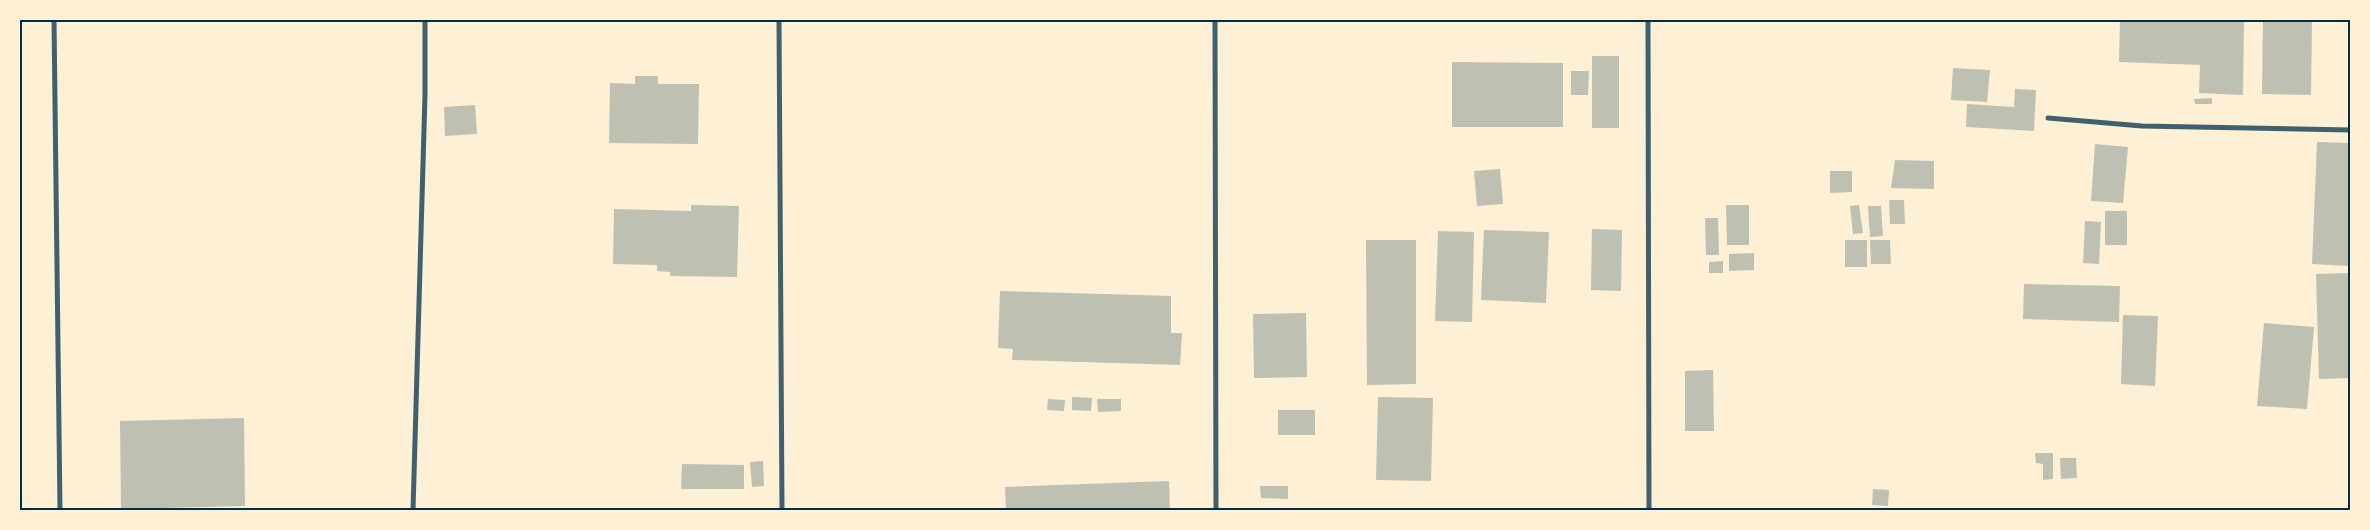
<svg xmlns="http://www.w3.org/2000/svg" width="2370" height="530" font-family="'Work Sans',sans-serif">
<rect width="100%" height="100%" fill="#fdf0d5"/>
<path fill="#bec0b2" d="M2120 20H2244L2243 95 2199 93 2200 65 2119 62Z
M2263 20H2312L2311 95 2262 94Z
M1592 56H1619V128H1592Z
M1452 62 1563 63V127H1452Z
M1953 68 1990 70 1987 102 1951 100Z
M1571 71H1589L1588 95H1571Z
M635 76H658V84H699L698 144 609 143 610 83 635 84Z
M2015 89 2036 90 2034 131 1966 127 1967 104 2014 107Z
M2212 98V104H2195L2194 99Z
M475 105 477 134 445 136 444 107Z
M2317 142 2350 143V266L2312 264Z
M2095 144 2128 147 2123 203 2091 201Z
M1895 160 1934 161V189L1891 188Z
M1500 169 1503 204 1477 206 1474 171Z
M1830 171H1852V192L1830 193Z
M1889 200H1904L1905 224H1890Z
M691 205 739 206 737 277 670 276V272L657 271V265L613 264 614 209 691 211Z
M1726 205H1749V245H1727Z
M1859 205 1863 233 1853 234 1850 206Z
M1868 206H1881L1883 236 1870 237Z
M2105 211H2127V245H2105Z
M1705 218H1718L1719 255H1706Z
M2085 221 2101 222 2099 264 2083 263Z
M1592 229 1622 230 1621 291 1591 290Z
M1484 230 1549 232 1546 303 1481 300Z
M1438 231 1474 232 1472 322 1435 321Z
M1366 240H1416V384L1367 385Z
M1845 240H1867V267H1845Z
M1870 240H1890L1891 264H1871Z
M1754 253V270L1729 271V254Z
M1723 261V273H1709V262Z
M2350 273V378L2319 379 2316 274Z
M2024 284 2120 286 2119 322 2023 319Z
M1000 291 1171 296V333H1182L1180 365 1012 360 1013 349 998 348Z
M1306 313 1307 377 1254 378 1253 314Z
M2123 315 2158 316 2155 386 2121 384Z
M2264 323 2314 327 2307 409 2257 406Z
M1713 370 1714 431H1685V371Z
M1072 397 1092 398 1091 411 1072 410Z
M1378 397 1433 398 1431 481 1376 480Z
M1048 399 1065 400 1064 411 1047 410Z
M1097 399H1121V411L1098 412Z
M1278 410H1315V435H1278Z
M244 418 245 506 121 509 120 421Z
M2035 453H2053V479L2043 480V464L2036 463Z
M2060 458H2076L2077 478 2061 479Z
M763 461 764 486 752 487 750 462Z
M682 464 744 465V489H681Z
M1169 481 1170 510H1006L1005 487Z
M1260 486H1288V499L1261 498Z
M1873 489 1889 490 1888 506 1872 505Z"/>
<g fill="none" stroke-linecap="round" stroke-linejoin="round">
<path stroke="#3f606c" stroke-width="5" d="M54 20 60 510
M779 20 782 510
M1215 20 1216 510
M1648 20 1649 510
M2048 118 2142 126 2350 130
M413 510 425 95V20"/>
</g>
<rect width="2370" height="530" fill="none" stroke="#fdf0d5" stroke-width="42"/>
<rect x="21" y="21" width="2328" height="488" fill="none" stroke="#003049" stroke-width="2"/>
</svg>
